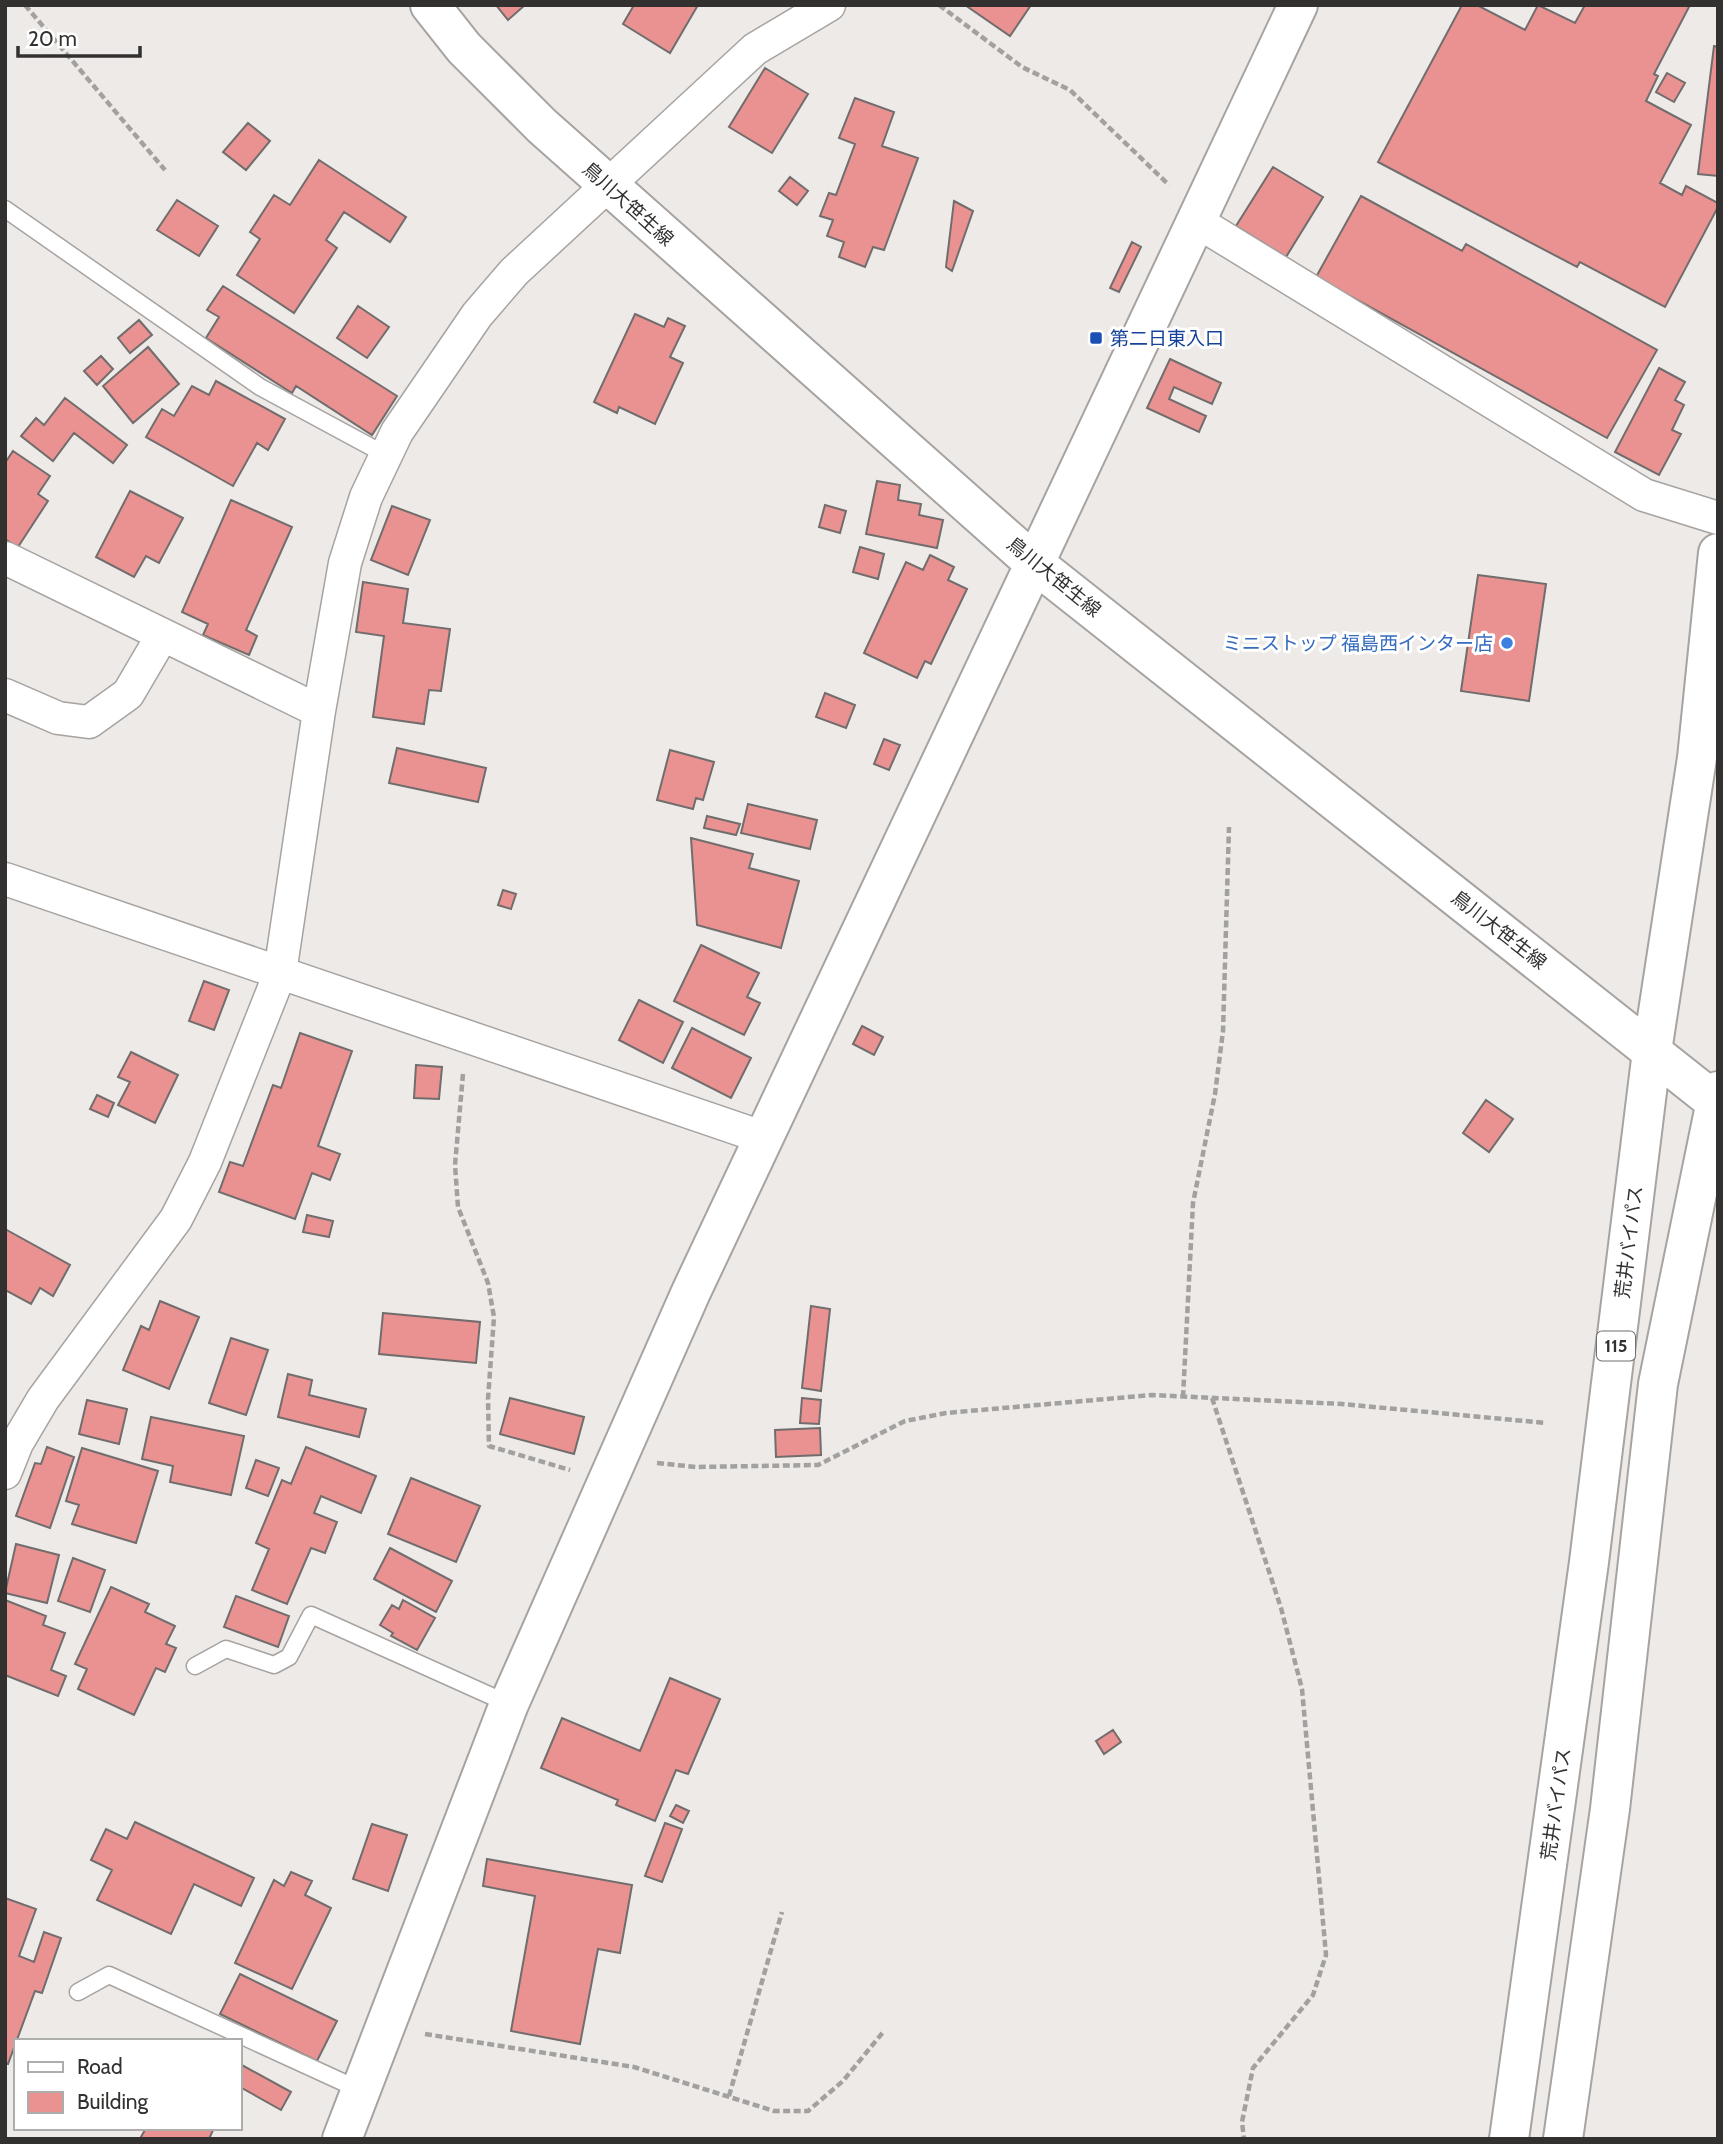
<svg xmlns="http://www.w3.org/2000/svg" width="1723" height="2144" font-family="Cabin,'Noto Sans JP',sans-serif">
<rect width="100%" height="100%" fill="#edeae8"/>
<path fill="#ea9291" stroke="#716d6d" stroke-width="2" d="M496 5H525L508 20Z
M634 5H698L670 53 623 24Z
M965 5H1031L1010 36Z
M1462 5H1477L1525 30 1538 5 1575 23 1585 5H1690L1654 74 1658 76 1646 101 1691 125 1660 183 1682 195 1686 186 1718 203V207L1665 307 1580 262 1577 267 1378 162Z
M1714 46 1718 47V176L1698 174Z
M765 68 808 94 772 153 729 127Z
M1667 73 1685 83 1674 102 1656 92Z
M855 98 894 112 882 146 918 158 884 250 873 247 865 267 839 257 844 242 827 236 833 220 820 216 829 193 836 195 855 144 839 138Z
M248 123 270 141 246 170 223 152Z
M319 160 406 217 390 242 344 212 326 240 337 248 294 313 237 275 260 239 250 232 274 195 290 205Z
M1273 167 1323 197 1286 257 1236 226Z
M790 177 808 191 797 205 779 191Z
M1361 196 1462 251 1466 244 1657 350 1607 438 1316 277Z
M177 200 218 226 199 256 157 230Z
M954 201 973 211 952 271 946 267Z
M1132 242 1141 247 1119 292 1110 288Z
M223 286 397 396 372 435 296 386 292 393 206 338 219 317 207 310Z
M358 306 389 327 367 358 337 338Z
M635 314 664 327 668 318 685 326 670 357 683 363 655 424 619 407 617 413 594 402Z
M139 320 152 335 130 353 118 338Z
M148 347 179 384 133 423 103 386Z
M101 356 113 369 97 385 84 371Z
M1170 359 1221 383 1212 404 1174 387 1169 399 1206 416 1199 432 1147 408Z
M1659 368 1685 382 1675 400 1684 405 1672 430 1681 434 1659 475 1615 452Z
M216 381 285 419 268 450 257 443 233 486 146 437 162 409 174 416 192 386 209 395Z
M65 398 127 445 113 463 74 433 53 461 21 436 36 418 44 425Z
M13 451 50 476 38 494 48 501 18 547 5 539V463Z
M877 481 900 485 898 500 921 504 919 515 943 520 937 548 866 534Z
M130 491 183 518 159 563 146 556 134 577 96 557Z
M231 500 292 527 246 630 257 636 249 655 203 635 208 624 182 612Z
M825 505 846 511 840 533 819 527Z
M392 506 430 520 408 575 371 560Z
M860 547 884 554 878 579 853 572Z
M930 555 954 567 948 580 967 589 931 664 925 661 917 678 864 653 906 562 923 570Z
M1478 575 1546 584 1529 701 1461 691Z
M363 582 408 589 403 623 450 629 441 691 429 690 424 724 373 717 384 636 356 632Z
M825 693 855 705 846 728 816 717Z
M884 739 900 745 889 770 874 764Z
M397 748 486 768 478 802 389 783Z
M670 750 714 762 703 800 696 798 693 809 657 800Z
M748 804 817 820 810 849 741 833Z
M707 816 740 824 736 835 704 828Z
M691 838 753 854 749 868 799 881 781 948 697 925Z
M503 890 516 894 511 909 498 905Z
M701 945 759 973 747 997 760 1003 744 1035 674 1001Z
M204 981 229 990 214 1030 189 1021Z
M639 1000 683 1022 663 1063 619 1040Z
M862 1026 883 1037 874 1055 853 1044Z
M692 1028 751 1058 731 1098 672 1068Z
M300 1033 352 1051 318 1146 340 1154 330 1180 312 1173 295 1219 219 1192 230 1162 243 1166 273 1085 281 1088Z
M131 1052 178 1075 155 1123 118 1105 130 1082 118 1077Z
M416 1065 442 1067 439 1099 414 1098Z
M97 1095 114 1103 108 1117 90 1109Z
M1486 1100 1513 1119 1489 1152 1463 1133Z
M307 1215 333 1221 329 1237 303 1232Z
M5 1229 70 1265 53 1296 40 1288 31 1304 5 1290Z
M160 1301 199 1317 169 1389 123 1370 141 1326 149 1330Z
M811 1306 830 1309 821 1391 802 1388Z
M383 1313 480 1322 476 1363 379 1354Z
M231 1338 268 1350 246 1415 209 1403Z
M288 1374 312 1380 309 1395 366 1409 359 1437 278 1417Z
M510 1398 584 1417 574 1454 500 1434Z
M802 1398 821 1400 819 1424 800 1423Z
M87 1400 127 1409 119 1444 79 1434Z
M151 1417 244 1436 231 1495 170 1482 173 1466 142 1459Z
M820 1428 821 1455 776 1457 775 1430Z
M47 1447 74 1457 50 1528 16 1516 35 1463 41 1464Z
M306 1447 376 1476 361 1513 321 1496 314 1513 337 1522 325 1553 311 1548 287 1604 252 1590 269 1549 256 1543 282 1480 291 1484Z
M82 1448 158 1471 136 1543 72 1524 79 1505 66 1501Z
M256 1460 279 1468 268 1496 246 1488Z
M411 1478 480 1506 456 1562 388 1534Z
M16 1544 59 1555 47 1603 5 1593Z
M390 1548 452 1581 436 1612 374 1579Z
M73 1558 105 1570 90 1612 58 1601Z
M111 1587 149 1604 145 1612 175 1626 166 1644 176 1648 165 1672 156 1668 134 1715 78 1689 87 1669 75 1664Z
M236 1596 289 1616 278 1647 224 1627Z
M5 1600 46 1616 43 1625 65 1633 51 1670 66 1676 58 1696 5 1675Z
M403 1600 435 1618 417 1650 391 1636 393 1633 380 1625 392 1605 399 1609Z
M670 1678 720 1699 688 1774 676 1770 655 1821 616 1805 618 1800 541 1768 562 1718 640 1751Z
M1113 1730 1121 1742 1104 1754 1096 1741Z
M676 1805 689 1811 683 1823 670 1816Z
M135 1822 254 1878 241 1906 194 1884 171 1934 97 1900 112 1870 91 1860 106 1829 127 1839Z
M665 1823 682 1829 662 1882 645 1876Z
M372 1824 407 1835 388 1891 353 1879Z
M487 1859 632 1885 620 1953 598 1949 580 2044 511 2031 535 1896 483 1886Z
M291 1872 312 1881 305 1895 331 1908 292 1989 235 1963 274 1880 284 1886Z
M5 1898 36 1909 19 1956 34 1962 44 1932 61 1938 42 1993 35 1991 8 2064 5 2063Z
M240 1974 337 2021 317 2061 220 2014Z
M240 2064 291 2092 281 2110 240 2087Z
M146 2128H214L209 2139H144L141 2137Z"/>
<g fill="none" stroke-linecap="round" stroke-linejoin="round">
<defs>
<path id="lane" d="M5 209 260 387 386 455
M195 1666 226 1649 274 1665 289 1657 311 1615 509 1704
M78 1992 109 1975 360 2090"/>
<path id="street" d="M1196 221 1644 495 1718 518
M5 558 319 711
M5 695 58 718 89 722 128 694 162 636
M5 879 762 1137
M5 1473 17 1443 43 1399 176 1219 205 1162 280 973 319 711 345 563 366 497 397 432 477 315 514 272 755 49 829 5"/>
<path id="secondary" d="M430 5 464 48 542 126 1034 563 1718 1104
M342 2139 509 1704 691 1292 1298 5"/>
<path id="highway" d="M1509 2139 1589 1562 1652 1051 1697 758 1718 553
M1563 2139 1610 1809 1658 1384 1718 1091"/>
</defs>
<use href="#lane" stroke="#a6a3a1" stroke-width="19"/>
<use href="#street" stroke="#a6a3a1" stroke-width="35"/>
<use href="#secondary" stroke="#a6a3a1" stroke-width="42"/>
<use href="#highway" stroke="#a6a3a1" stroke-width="42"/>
<path stroke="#a3a19f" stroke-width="4.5" stroke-dasharray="7 3.5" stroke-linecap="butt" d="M25 5 165 170
M939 5 1022 67 1070 90 1169 185
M463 1074 455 1165 458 1207 488 1283 494 1317 488 1399 489 1446 570 1470
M1183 1397 1193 1203 1215 1094 1223 1031 1229 827
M1212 1398 1281 1608 1302 1689 1326 1955 1313 1995 1253 2068 1242 2122 1244 2139
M657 1463 696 1467 818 1465 905 1421 946 1413 1152 1395 1342 1404 1546 1423
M425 2034 634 2067 774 2111H808L843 2081 884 2031
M729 2096 782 1912"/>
<use href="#lane" stroke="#fff" stroke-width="16"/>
<use href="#street" stroke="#fff" stroke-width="32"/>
<use href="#secondary" stroke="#fff" stroke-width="38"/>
<use href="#highway" stroke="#fff" stroke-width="38"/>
</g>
<rect fill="#1a4fb4" stroke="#fff" stroke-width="2.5" x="1089" y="331" width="14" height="14" rx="3.5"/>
<circle fill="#3f7fe0" stroke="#fff" stroke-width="2.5" cx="1507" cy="643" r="7"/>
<g text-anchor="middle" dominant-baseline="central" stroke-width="6" stroke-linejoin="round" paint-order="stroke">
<rect fill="#fff" stroke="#706f6e" stroke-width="2" x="1597" y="1331.5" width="38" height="29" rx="5"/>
<g font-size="18" font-weight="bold" fill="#323130">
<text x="1616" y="1346">115</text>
</g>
<g font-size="19" fill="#323130" stroke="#fff">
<text transform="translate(628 204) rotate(42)">鳥川大笹生線</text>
<text transform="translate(1054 577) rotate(39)">鳥川大笹生線</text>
<text transform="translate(1499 930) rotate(38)">鳥川大笹生線</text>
<text transform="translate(1629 1242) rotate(-83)">荒井バイパス</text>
<text transform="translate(1556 1804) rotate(-82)">荒井バイパス</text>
</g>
<g font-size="19" fill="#164399" stroke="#fff" text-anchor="start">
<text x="1110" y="338">第二日東入口</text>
</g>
<g font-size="19" fill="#366cbe" stroke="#fff" text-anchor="end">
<text x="1493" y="643">ミニストップ 福島西インター店</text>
</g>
</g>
<rect width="1723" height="2144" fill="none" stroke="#323130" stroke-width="14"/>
<rect x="14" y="2039" width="228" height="91" fill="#ffffff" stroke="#adadac" stroke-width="2"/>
<rect x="28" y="2062" width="35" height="10" fill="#ffffff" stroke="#adadac" stroke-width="2"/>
<text x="77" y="2074" font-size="21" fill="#323130">Road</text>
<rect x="28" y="2092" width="35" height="21" fill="#ea9291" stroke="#adadac" stroke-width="2"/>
<text x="77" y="2109" font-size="21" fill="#323130">Building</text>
<path d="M18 46v10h122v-10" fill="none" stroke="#323130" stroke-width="3.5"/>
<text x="28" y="46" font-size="21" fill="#323130" stroke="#ffffff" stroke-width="5" paint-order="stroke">20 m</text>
</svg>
